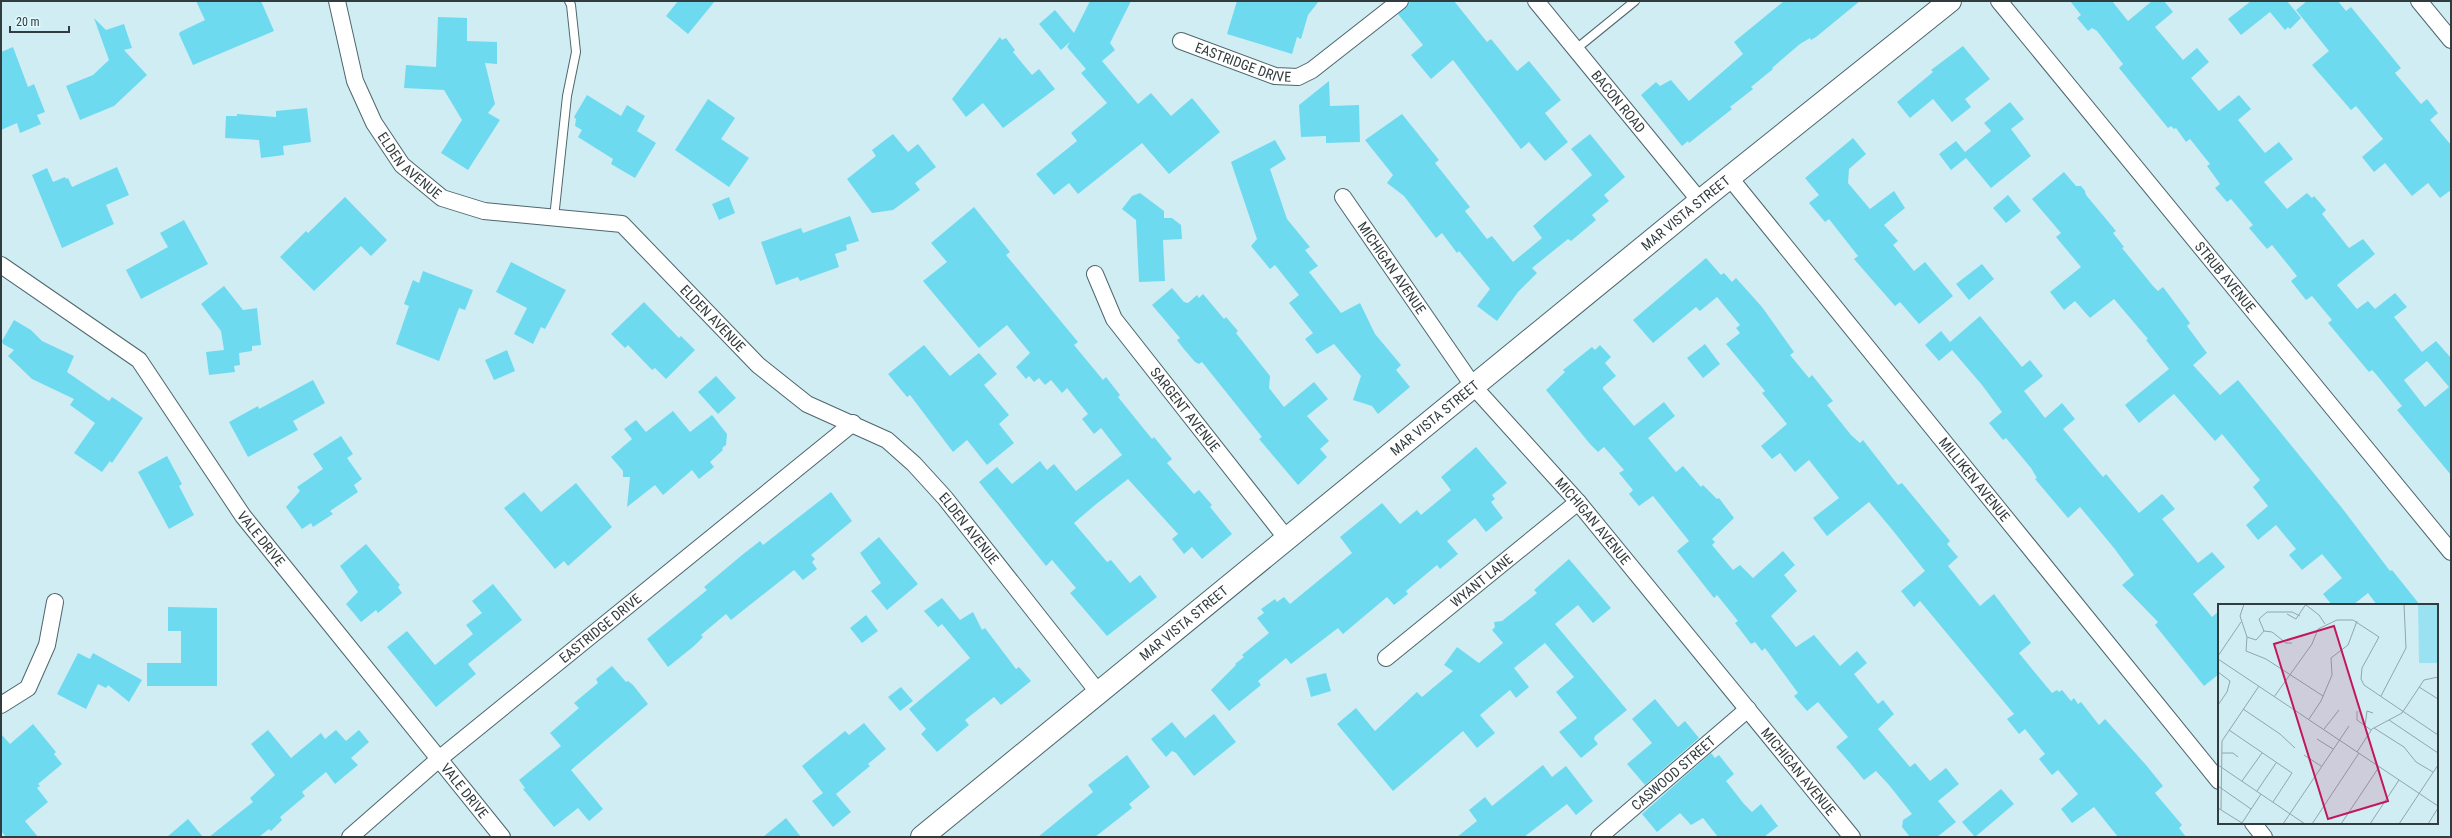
<svg xmlns="http://www.w3.org/2000/svg" width="2452" height="838" font-family="'Roboto Condensed',sans-serif">
<rect width="100%" height="100%" fill="#d0edf3"/>
<path fill="#6edaf0" fill-rule="evenodd" d="M196 1H261L274 31 193 65 179 34 180 32 205 20Z
M678 1H715L688 34 666 16Z
M1090 1H1131L1110 43 1115 50 1102 61 1138 104 1151 93 1171 116 1192 98 1220 132 1169 174 1142 143 1078 194 1069 183 1054 195 1036 174 1077 141 1071 133 1107 103 1081 73 1086 69 1067 47 1070 42 1061 50 1039 24 1055 10 1074 33Z
M1237 1H1319L1308 15 1301 39 1297 37 1292 54 1227 34Z
M1411 1H1454L1487 42 1491 39 1517 71 1529 61 1561 100 1545 113 1568 142 1545 161 1529 142 1521 149 1453 60 1431 79 1411 55 1423 45 1398 14Z
M1784 1H1860L1816 37 1811 40 1810 38 1800 44 1772 68 1773 69 1751 87 1753 89 1730 107 1732 109 1689 143 1688 141 1682 146 1641 95 1656 82 1660 86 1671 80 1689 101 1743 54 1734 42Z
M2070 1H2112L2128 21 2152 1H2164L2173 12 2155 27 2183 60 2197 48 2209 62 2191 78 2219 111 2239 95 2251 109 2238 120 2265 153 2279 142 2293 159 2264 182 2287 209 2307 193 2312 198 2314 196 2326 210 2322 214 2349 248 2363 239 2375 254 2337 285 2357 309 2368 301 2375 309 2395 293 2407 307 2394 317 2422 352 2436 341 2451 358V475L2397 410 2402 406 2375 373 2372 370 2369 372 2328 323 2332 320 2312 296 2306 300 2291 281 2297 276 2272 245 2267 249 2249 228 2253 225 2231 199 2227 202 2215 188 2220 184 2207 166 2210 164 2190 139 2186 142 2176 128 2174 129 2171 126 2168 128 2119 68 2123 64 2097 31 2092 28 2088 31 2077 18 2081 15ZM2427 361 2449 387 2425 407 2404 380Z
M2251 1H2287L2301 18 2290 29 2288 27 2285 30 2270 12 2241 35 2228 19Z
M2307 1H2338L2346 11 2351 7 2401 68 2395 73 2421 104 2427 99 2438 113 2430 120 2451 145V190L2440 198 2428 183 2412 196 2385 163 2374 172 2362 157 2383 139 2356 106 2351 110 2312 65 2329 51 2296 10Z
M438 17 467 18V41L497 42V64L485 63 495 104 488 113 500 120 468 170 441 153 462 120 444 90 404 88 406 65 436 67Z
M94 18 106 30 124 24 132 48 124 50 147 75 114 106 80 120 66 86 93 75 109 60Z
M1000 37 1002 40 1006 38 1015 50 1013 52 1032 75 1039 69 1055 89 1003 128 983 103 966 117 952 99Z
M1963 46 1990 79 1965 99 1971 107 1952 122 1933 99 1910 118 1897 102 1933 72 1931 70Z
M13 47 28 87 34 84 45 112 37 115 41 124 20 133 17 123 1 130V52Z
M1329 81 1330 106 1359 105 1360 142 1326 143V136L1301 137 1299 105Z
M587 95 621 116 627 105 645 116 637 131 656 143 635 178 611 164 613 159 578 137 582 130 575 126 576 119 574 117Z
M708 99 735 118 721 139 749 158 729 187 675 150Z
M2010 102 2024 119 2011 129 2031 156 1991 188 1966 158 1951 170 1939 154 1956 141 1965 152 1991 131 1984 123Z
M307 108 311 142 283 146 284 155 261 158 259 140 225 138 226 116H237V114L276 117V111Z
M1402 114 1439 160 1435 163 1470 207 1465 211 1487 239 1492 236 1513 262 1542 238 1533 226 1592 175 1571 149 1590 134 1625 177 1604 195 1609 201 1592 215 1596 220 1571 241 1568 239 1532 268 1537 273 1518 292 1497 321 1477 306 1490 289 1459 251 1457 253 1442 233 1436 238 1404 196 1387 183 1393 175 1365 140Z
M893 134 908 152 918 144 936 167 915 183 920 190 893 210 872 213 847 179 876 156 872 150Z
M1853 138 1866 154 1849 169 1848 183 1870 209 1894 191 1905 208 1884 225 1898 241 1893 245 1914 271 1925 262 1953 296 1919 324 1900 302 1895 306 1854 259 1858 256 1829 219 1825 222 1809 203 1819 195 1805 178Z
M1275 140 1286 159 1270 169 1287 219 1310 247 1305 250 1318 266 1309 272 1341 313 1360 303 1375 334 1401 365 1396 370 1410 387 1378 414 1372 406 1353 400 1361 376 1334 344 1317 354 1305 339 1313 333 1289 303 1299 295 1275 265 1270 269 1251 246 1257 239 1231 162Z
M117 167 129 195 106 205 114 224 62 248 32 175 47 168 53 182 65 177 66 179 68 178 72 187Z
M2064 172 2076 186H2081L2085 191 2086 195 2116 231 2113 233 2124 247 2122 248 2153 286 2158 291 2163 287 2190 323 2187 326 2207 353 2193 365 2220 395 2238 380 2342 508 2390 571 2392 570 2420 605H2377L2368 593 2353 605H2332L2323 594 2342 578 2322 554 2302 570 2289 555 2296 549 2276 525 2258 540 2246 525 2268 506 2253 487 2260 480 2222 434 2215 441 2174 394 2139 423 2125 405 2169 369 2146 340 2148 339 2114 299 2090 318 2075 301 2064 310 2050 292 2081 267 2056 237 2061 233 2032 199Z
M1140 193 1164 211V218H1172L1181 225 1182 239 1163 240 1165 281 1139 282 1136 220 1122 209 1132 196Z
M2008 195 2021 211 2006 223 1993 208Z
M345 197 387 240 371 256 361 246 314 291 280 257 306 231 308 233Z
M729 197 735 213 719 220 712 204Z
M974 207 1010 252 1006 255 1078 342 1074 345 1103 380 1106 377 1120 395 1118 397 1152 439 1154 437 1172 459 1167 463 1194 494 1199 490 1212 505 1210 507 1232 534 1202 559 1192 547 1184 554 1172 539 1178 534 1128 479 1095 505 1074 523 1107 562 1111 560 1130 583 1140 575 1157 597 1107 636 1070 593 1076 588 1052 560 1046 566 979 482 997 467 1012 484 1040 461 1047 470 1054 464 1076 491 1122 455 1101 428 1094 434 1082 419 1088 414 1067 388 1062 393 1051 380 1045 385 1039 378 1034 382 1029 376 1026 379 1016 367 1030 353 1007 325 979 348 923 281 947 262 931 243Z
M850 216 859 241 846 245 847 250 835 254 839 267 800 281 798 277 776 285 761 242 801 228 803 233Z
M184 220 208 264 141 299 126 270 168 247 160 233Z
M1706 258 1721 275 1724 273 1732 282 1736 278 1762 307 1794 352 1790 355 1809 378 1812 375 1833 401 1827 405 1851 435 1860 443 1863 440 1898 485 1902 483 1950 541 1947 544 1958 557 1948 566 1980 606 1994 594 2031 643 2019 653 2032 669 2052 693 2057 690 2059 692 2062 690 2071 701 2074 698 2078 704 2081 702 2099 725 2105 719 2146 765 2163 786 2155 793 2182 825 2179 828 2186 837H2118L2094 807 2072 823 2061 809 2078 794 2058 770 2052 775 2039 759 2045 754 2025 729 2019 734 2007 719 2014 714 1920 601 1914 607 1901 591 1925 571 1890 527 1869 502 1827 536 1813 518 1839 498 1809 460 1795 472 1780 453 1772 459 1761 446 1787 424 1762 393 1765 391 1726 344 1740 333 1736 328 1740 325 1717 297 1700 311 1696 307 1653 343 1633 320Z
M511 262 566 290 545 329 541 327 533 344 514 334 527 308 496 292Z
M1982 264 1994 279 1969 300 1956 284Z
M423 271 473 290 465 310 459 308 439 361 396 344 409 306 404 304 413 280 419 283Z
M224 286 243 310 257 308 261 345 252 346V351L239 353 240 365 234 366 235 372 209 375 206 352 224 350 221 331 201 304Z
M1172 288 1184 302 1188 303 1197 295 1199 298 1203 294 1224 319 1226 317 1238 331 1236 333 1270 376 1269 388 1284 407 1314 382 1328 399 1307 416 1329 441 1320 449 1327 457 1298 485 1259 439 1262 437 1202 362 1199 364 1195 362 1183 348 1177 340 1180 338 1152 305Z
M644 302 679 338 681 336 695 350 666 379 655 368 652 370 628 345 625 348 611 334Z
M1980 316 2022 367 2030 360 2043 376 2024 391 2045 418 2062 403 2075 419 2063 429 2103 477 2106 474 2139 513 2162 494 2164 496 2175 509 2162 519 2198 563 2212 552 2225 567 2193 594 2212 617 2219 611V674L2204 686 2155 625 2158 622 2122 585 2134 575 2114 548 2080 507 2068 518 2035 479 2037 478 2031 468 2006 438 2003 440 1989 423 2002 412 1982 385 1952 350 1939 361 1925 345 1941 331 1950 342Z
M14 320 31 330 42 341 74 356 67 372 109 401 112 397 143 418 112 463 110 461 102 472 74 453 95 423 70 405 74 399 32 379 8 356 14 350 3 344 2 341Z
M1705 344 1720 364 1703 378 1687 358Z
M924 345 950 376 979 353 997 374 984 385 1009 415 999 424 1014 443 987 465 967 440 953 452 910 395 907 397 888 374Z
M1600 345 1611 357 1605 363 1616 376 1603 387V389L1634 426 1664 402 1675 416 1648 438 1676 472 1683 466 1701 487 1703 485 1717 499 1719 498 1734 518 1712 539 1715 542 1712 545 1733 570 1740 565 1753 578 1783 551 1795 565 1784 575 1797 591 1771 616 1796 647 1814 635 1840 666 1857 651 1867 663 1854 674 1878 704 1883 700 1894 714 1878 729 1910 767 1915 763 1930 781 1946 768 1959 784 1938 801 1956 822 1937 837H1910L1902 827 1903 820 1912 814 1889 785 1876 771 1864 780 1850 763 1836 747 1848 737 1818 702 1807 711 1794 696 1798 693 1765 648 1762 651 1755 642 1751 644 1735 623 1738 621 1717 595 1714 598 1677 551 1689 541 1653 496 1639 506 1629 494 1633 490 1619 473 1624 470 1604 447 1598 452 1590 444 1546 390 1565 372 1563 370 1592 347 1595 350Z
M507 350 515 371 494 380 485 360Z
M716 376 736 398 718 414 698 392Z
M313 380 325 403 293 421 298 430 248 457 229 422 258 406 259 409Z
M673 411 690 432 712 415 727 434 726 445 722 448 723 450 710 462 714 467 699 479 692 470 663 495 655 485 627 507 630 477H623V471L611 457 632 439 624 429 636 420 646 432Z
M341 436 353 454 347 458 362 479 354 485 358 492 330 511 333 514 313 527 311 523 302 529 286 507 300 491 297 487 323 469 313 454Z
M1476 447 1507 483 1492 495 1495 499 1491 502 1503 518 1486 532 1475 518 1447 541 1458 554 1440 569 1437 565 1406 591 1408 594 1394 605 1387 597 1343 634 1338 628 1291 664 1286 658 1258 681 1261 685 1229 711 1211 690 1236 665 1235 664 1244 657 1242 655 1269 633 1257 618 1264 613 1261 609 1275 599 1277 602 1284 597 1290 604 1352 553 1340 537 1382 503 1400 524 1417 510 1421 515 1451 490 1441 477Z
M167 456 182 484 179 486 194 515 169 529 138 472Z
M576 483 612 527 568 566 564 561 555 569 504 508 524 492 541 512Z
M831 492 852 521 811 555 815 559 812 562 817 569 803 580 794 570 731 620 726 614 701 635 703 637 694 646 668 667 647 639 707 590 704 587 742 555 760 541 763 545Z
M879 537 918 584 887 610 871 591 881 583 860 553Z
M366 544 400 585 398 587 402 593 378 613 376 610 361 622 346 604 358 592 340 566Z
M1569 559 1611 608 1593 623 1578 605 1555 624 1627 710 1595 736 1594 739 1598 744 1581 758 1559 732 1577 718 1556 692 1574 677 1545 643 1514 668 1529 687 1516 698 1510 690 1480 715 1495 733 1477 748 1463 731 1393 791 1337 724 1356 708 1375 731 1417 692 1422 697 1453 671 1444 665 1457 647 1479 663 1503 643 1492 630 1495 627 1494 622 1502 621 1537 593 1534 590Z
M493 584 522 620 468 664 476 674 436 707 387 647 407 631 435 665 473 634 466 625 482 613 472 601Z
M942 598 960 620 973 612 982 630 985 628 1016 669 1019 667 1031 681 1001 705 994 697 965 720 969 725 937 752 921 734 926 729 909 709 970 658 942 624 938 627 924 611Z
M168 607 217 608V686H147V663H181V631H168Z
M866 615 878 631 862 643 850 628Z
M78 653 90 659 93 653 142 680 129 702 108 685 106 688 98 684 86 709 57 694Z
M612 666 626 682 628 681 633 685 648 704 571 770 603 809 589 821 578 808 554 827 523 789 525 788 519 780 561 746 550 733 579 708 574 703 598 683 596 679Z
M1326 673 1331 691 1311 697 1306 678Z
M901 687 913 701 900 711 888 697Z
M1655 699 1678 727 1685 721 1699 738 1645 785 1627 764 1652 743 1632 719Z
M1214 714 1236 742 1194 776 1176 753 1172 751 1166 757 1151 739 1172 722 1185 738Z
M864 723 886 749 868 764 870 766 836 794 851 812 833 827 812 801 823 793 802 766 845 731 849 735Z
M33 724 56 752 54 754 62 764 38 784 40 786 37 788 48 802 25 821 38 837H6L1 831V734L10 744Z
M268 730 291 758 321 733 325 739 336 730 346 741 359 730 369 742 351 758 358 765 335 784 326 772 302 792 305 796 280 817 282 820 271 831 269 829 259 837H209L253 802 250 798 275 775 251 744Z
M1711 753 1715 758 1719 755 1734 774 1726 781 1744 804 1752 812 1761 804 1778 826 1764 837H1718L1703 818 1691 825 1680 813 1657 832 1642 814Z
M1127 755 1150 787 1129 804 1132 808 1095 837H1038L1093 792 1088 785Z
M1543 765 1552 777 1566 766 1593 801 1576 815 1567 804 1524 837H1457L1477 821 1469 810 1485 797 1492 806Z
M2001 789 2014 804 1975 837 1962 822Z
M786 818 801 837H763Z
M188 819 203 837H167Z"/>
<g fill="none" stroke-linecap="round" stroke-linejoin="round">
<defs>
<path id="lane" d="M1576 49 1635 1
M554 218 567 96 576 52 571 5 569 1"/>
<g id="street">
<path id="s1" d="M337 1 355 81 374 123 402 165 442 198 484 211 622 224 758 365 807 404 887 440 914 464 945 498 1098 692"/>
<path id="s2" d="M1536 1 1700 201"/>
<path id="s3" d="M1999 1 2451 552"/>
<path d="M2419 1 2451 40"/>
<path id="s4" d="M1181 41 1275 76 1298 77 1312 70 1400 1"/>
<path id="s5" d="M1730 178 2219 781"/>
<path id="s6" d="M1343 197 1474 387 1578 502 1852 837"/>
<path id="s7" d="M1 265 139 360 243 516 502 837"/>
<path id="s8" d="M1095 274 1114 319 1287 539"/>
<path id="s9" d="M1386 658 1578 502"/>
<path d="M1 705 28 688 47 645 55 602"/>
<path d="M2253 823 2264 837"/>
<path id="s10" d="M350 837 439 759 853 423"/>
<path id="s11" d="M1599 837 1748 709"/>
</g>
<g id="secondary">
<path id="s12" d="M922 837 1700 201 1950 1"/>
</g>
</defs>
<use href="#lane" stroke="#4d666c" stroke-width="10"/>
<use href="#street" stroke="#4d666c" stroke-width="18"/>
<use href="#secondary" stroke="#4d666c" stroke-width="24"/>
<use href="#lane" stroke="#fff" stroke-width="8"/>
<use href="#street" stroke="#fff" stroke-width="16"/>
<use href="#secondary" stroke="#fff" stroke-width="22"/>
</g>
<g text-anchor="middle" dominant-baseline="central" stroke-width="3" stroke-linejoin="round" paint-order="stroke">
<g font-size="14" fill="#313c3f" stroke="#e1f9fe">
<text stroke="none"><textPath href="#s4" startOffset="66">EASTRIDGE DRIVE</textPath></text>
<text stroke="none"><textPath href="#s2" startOffset="130">BACON ROAD</textPath></text>
<text stroke="none"><textPath href="#s1" startOffset="184">ELDEN AVENUE</textPath></text>
<text stroke="none"><textPath href="#s12" startOffset="986">MAR VISTA STREET</textPath></text>
<text stroke="none"><textPath href="#s6" startOffset="86">MICHIGAN AVENUE</textPath></text>
<text stroke="none"><textPath href="#s3" startOffset="357">STRUB AVENUE</textPath></text>
<text stroke="none"><textPath href="#s1" startOffset="544">ELDEN AVENUE</textPath></text>
<text stroke="none"><textPath href="#s8" startOffset="164">SARGENT AVENUE</textPath></text>
<text stroke="none"><textPath href="#s12" startOffset="662">MAR VISTA STREET</textPath></text>
<text stroke="none"><textPath href="#s5" startOffset="388">MILLIKEN AVENUE</textPath></text>
<text stroke="none"><textPath href="#s6" startOffset="410">MICHIGAN AVENUE</textPath></text>
<text stroke="none"><textPath href="#s1" startOffset="880">ELDEN AVENUE</textPath></text>
<text stroke="none"><textPath href="#s7" startOffset="384">VALE DRIVE</textPath></text>
<text stroke="none"><textPath href="#s9" startOffset="123">WYANT LANE</textPath></text>
<text stroke="none"><textPath href="#s12" startOffset="338">MAR VISTA STREET</textPath></text>
<text stroke="none"><textPath href="#s10" startOffset="326">EASTRIDGE DRIVE</textPath></text>
<text stroke="none"><textPath href="#s6" startOffset="734">MICHIGAN AVENUE</textPath></text>
<text stroke="none"><textPath href="#s11" startOffset="98">CASWOOD STREET</textPath></text>
<text stroke="none"><textPath href="#s7" startOffset="708">VALE DRIVE</textPath></text>
</g>
</g>
<g transform="translate(2218 604)">
<rect width="220" height="220" fill="#d0edf3"/>
<path d="M200 0H220V59H201Z" fill="#9ae2f1"/>
<path fill="none" stroke="#90a6ab" stroke-width="1" d="M26 0 22 12 29 33 28 47 48 55 105 92M88 1 101 11 107 20M69 10 78 15 88 0M46 27 41 15 49 8H74L82 12M46 27 54 28 68 39H74M29 33 38 36 46 27M0 52 23 18M0 55 220 202M0 68 12 77 9 88 0 101M201 83 220 95M163 92 188 44 186 0M56 93 94 40 100 25 119 16H135L161 33 144 64 143 75 146 81 220 131M25 105 62 130 77 144M139 107V116L153 126M91 115 103 97 114 71 113 54 130 41 139 17M171 116 220 149M147 122 149 107 155 109M156 124 186 143 198 158 215 168M106 125 121 106M11 126 74 169 55 198M99 135 115 145M139 148 154 125 184 109 206 76 220 73M4 149H15L20 153M86 151 103 162M0 161 87 220M24 177 44 149M0 182 33 205M39 187 58 159M0 204 24 219M3 206 4 137 41 82M24 219 43 190M65 220 131 122M94 220 141 149M123 220 161 163M152 220 181 176M181 220 220 161M210 220 220 204"/>
<path fill="#c2185b" fill-opacity="0.15" stroke="#c2185b" stroke-width="2" d="M116 22 170 197 110 215 56 40Z"/>
<rect width="220" height="220" fill="none" stroke="#313c3f" stroke-width="2"/>
</g>
<rect width="2452" height="838" fill="none" stroke="#313c3f" stroke-width="4"/>
<path d="M10 26v6h59v-6" fill="none" stroke="#313c3f" stroke-width="2"/>
<text x="16" y="26" font-size="12" fill="#313c3f" stroke="#e1f9fe" stroke-width="3" paint-order="stroke">20 m</text>
</svg>
